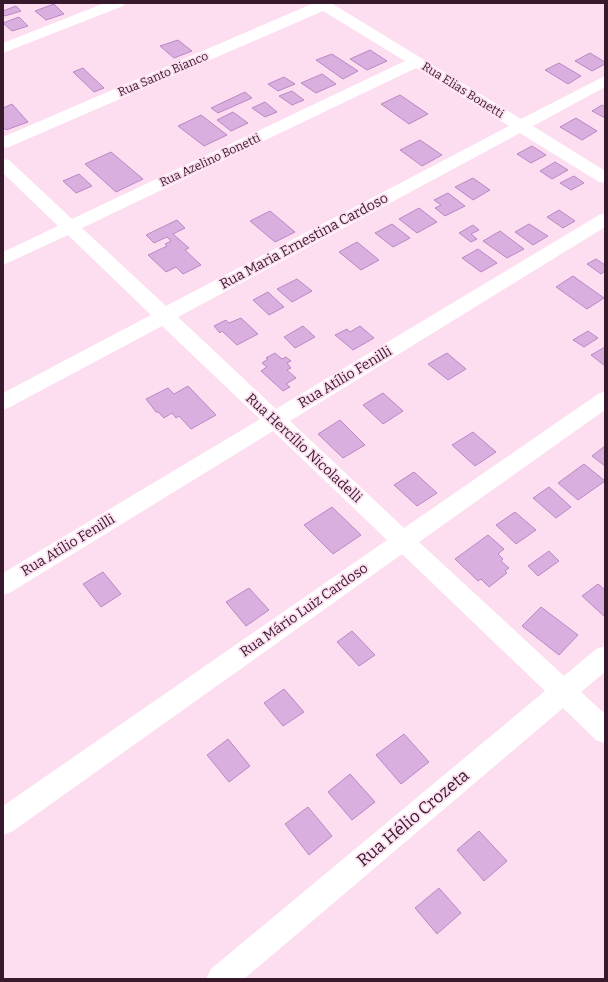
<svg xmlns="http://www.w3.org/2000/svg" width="608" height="982" font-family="Bitter,serif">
<rect width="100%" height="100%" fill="#fddef0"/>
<path fill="#d9afe0" stroke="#bc87c5" d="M54 4 64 14 46 20 35 11Z
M16 6 21 11 5 16 3 14V11Z
M19 17 28 26 12 31 3 23Z
M178 40 192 51 174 58 160 46Z
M370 50 387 61 367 70 350 59Z
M590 53 605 62V64L592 71 575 61Z
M332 54 358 71 343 79 316 60Z
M559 63 581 76 568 84 545 70Z
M83 68 104 88 94 92 73 72Z
M322 74 336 84 316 93 301 83Z
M284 77 295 84 278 91 268 84Z
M292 91 304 100 292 105 279 96Z
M245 92 252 98 218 113 211 108Z
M400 95 428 114 409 124 381 104Z
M265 102 277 112 265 117 252 108Z
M12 104 28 122 6 130 3 127V108Z
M602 105 605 107V118L592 111Z
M233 112 248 123 231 131 217 120Z
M201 115 227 135 204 146 178 126Z
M576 118 597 131 582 140 560 127Z
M420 140 442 155 422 166 400 150Z
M532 146 546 155 531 163 517 154Z
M111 152 143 179 116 192 85 164Z
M555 162 568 170 552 179 540 171Z
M79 174 92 186 76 193 63 181Z
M574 176 584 183 571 190 560 183Z
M473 178 490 190 473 200 455 187Z
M448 193 465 206 445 216 435 208 441 205 434 200Z
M419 208 437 222 417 233 399 219Z
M559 210 575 221 563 228 547 217Z
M270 211 295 232 275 242 250 221Z
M177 220 185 228 173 234 189 248 185 250 201 265 183 274 176 267 166 272 148 255 167 246 165 244 171 241 167 237 154 243 146 235Z
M392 224 410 238 393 247 375 233Z
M529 224 548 236 533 245 515 232Z
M473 225 479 230 471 234 477 239 471 242 459 233Z
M500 231 524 249 507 258 483 241Z
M357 242 379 260 361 270 339 252Z
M478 249 497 263 481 272 462 258Z
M596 259 605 265V271L601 274 587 264Z
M573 276 604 298 587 309 556 287Z
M297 279 312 291 292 302 277 289Z
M268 292 284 307 269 315 253 300Z
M241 318 258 334 237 345 222 331 220 333 214 326 226 320 229 323Z
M303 326 315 337 295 348 284 337Z
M360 326 374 338 353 350 335 335 347 329 350 332Z
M588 331 598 338 584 347 573 340Z
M605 347V366L591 355Z
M275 353 282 359 286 357 291 361 287 363 291 368 287 370 296 378 286 384 290 387 283 391 261 371 267 367 262 363 268 359 266 358Z
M447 353 466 369 448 380 428 364Z
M188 386 216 415 191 429 179 416 176 418 172 413 164 418 158 412H156L146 399 168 388 174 394Z
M383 393 403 411 383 424 363 405Z
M340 420 365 445 343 458 318 434Z
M473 432 496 452 475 466 452 445Z
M605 446V466L592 456Z
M584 464 605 481 578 500 558 483Z
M414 472 437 493 417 506 394 485Z
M549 487 571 507 556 518 533 498Z
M332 507 361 535 333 554 304 525Z
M515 512 536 530 516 544 496 525Z
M488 535 504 549 498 554 503 559 501 561 509 568 505 571 507 573 489 587 481 579 478 581 455 559Z
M549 551 559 561 538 576 528 566Z
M103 572 121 594 101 607 83 584Z
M598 584 605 590V617L582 596Z
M249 588 269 610 246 626 226 602Z
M541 607 578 635 559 655 522 626Z
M352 631 375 655 359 666 337 642Z
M284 689 304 712 283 726 264 703Z
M404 734 429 762 401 784 376 755Z
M228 739 250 766 229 782 207 755Z
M350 774 375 802 352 820 328 792Z
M308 807 332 836 309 855 285 824Z
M479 831 507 861 484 881 457 850Z
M439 888 461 913 437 934 415 908Z"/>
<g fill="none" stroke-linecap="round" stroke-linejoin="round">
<path fill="#fff" fill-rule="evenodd" d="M105 3H125L123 6 3 53V43Z
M314 3H331L521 119 605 76V87L533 126 605 171V183L599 182 520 133 178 317 276 409 599 215 605 213V227L290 421 404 528 598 394 605 391V410L419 542 564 676 596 649 605 646V672L581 692 605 714V743L596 740 563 708 244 979H206L211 969 545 691 402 554 13 831 3 835V806L387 540 273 431 11 592 3 595V573L260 419 162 326 10 407 3 410V393L151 315 68 235 3 265V252L58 226 3 173V159L9 160 72 219 405 61 323 11 9 147 3 148V137ZM416 68 509 126 166 306 82 228Z"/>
</g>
<g text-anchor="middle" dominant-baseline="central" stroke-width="3.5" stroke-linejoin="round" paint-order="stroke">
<g font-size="12" fill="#361a2c" stroke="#fddef0">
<text transform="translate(163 74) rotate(-23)">Rua Santo Bianco</text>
<text transform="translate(463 90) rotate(32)">Rua Elias Bonetti</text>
<text transform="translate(210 160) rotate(-25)">Rua Azelino Bonetti</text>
</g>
<g font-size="14" fill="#361a2c" stroke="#fddef0">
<text transform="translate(304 241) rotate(-28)">Rua Maria Ernestina Cardoso</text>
<text transform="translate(345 377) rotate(-31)">Rua Atílio Fenilli</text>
<text transform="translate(304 448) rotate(43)">Rua Hercílio Nicoladelli</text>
<text transform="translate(68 545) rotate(-31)">Rua Atílio Fenilli</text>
<text transform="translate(304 610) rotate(-35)">Rua Mário Luiz Cardoso</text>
</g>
<g font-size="17" fill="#361a2c" stroke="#fddef0">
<text transform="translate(413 818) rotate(-40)">Rua Hélio Crozeta</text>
</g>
</g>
<rect width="608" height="982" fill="none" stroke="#361a2c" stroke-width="8"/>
</svg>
